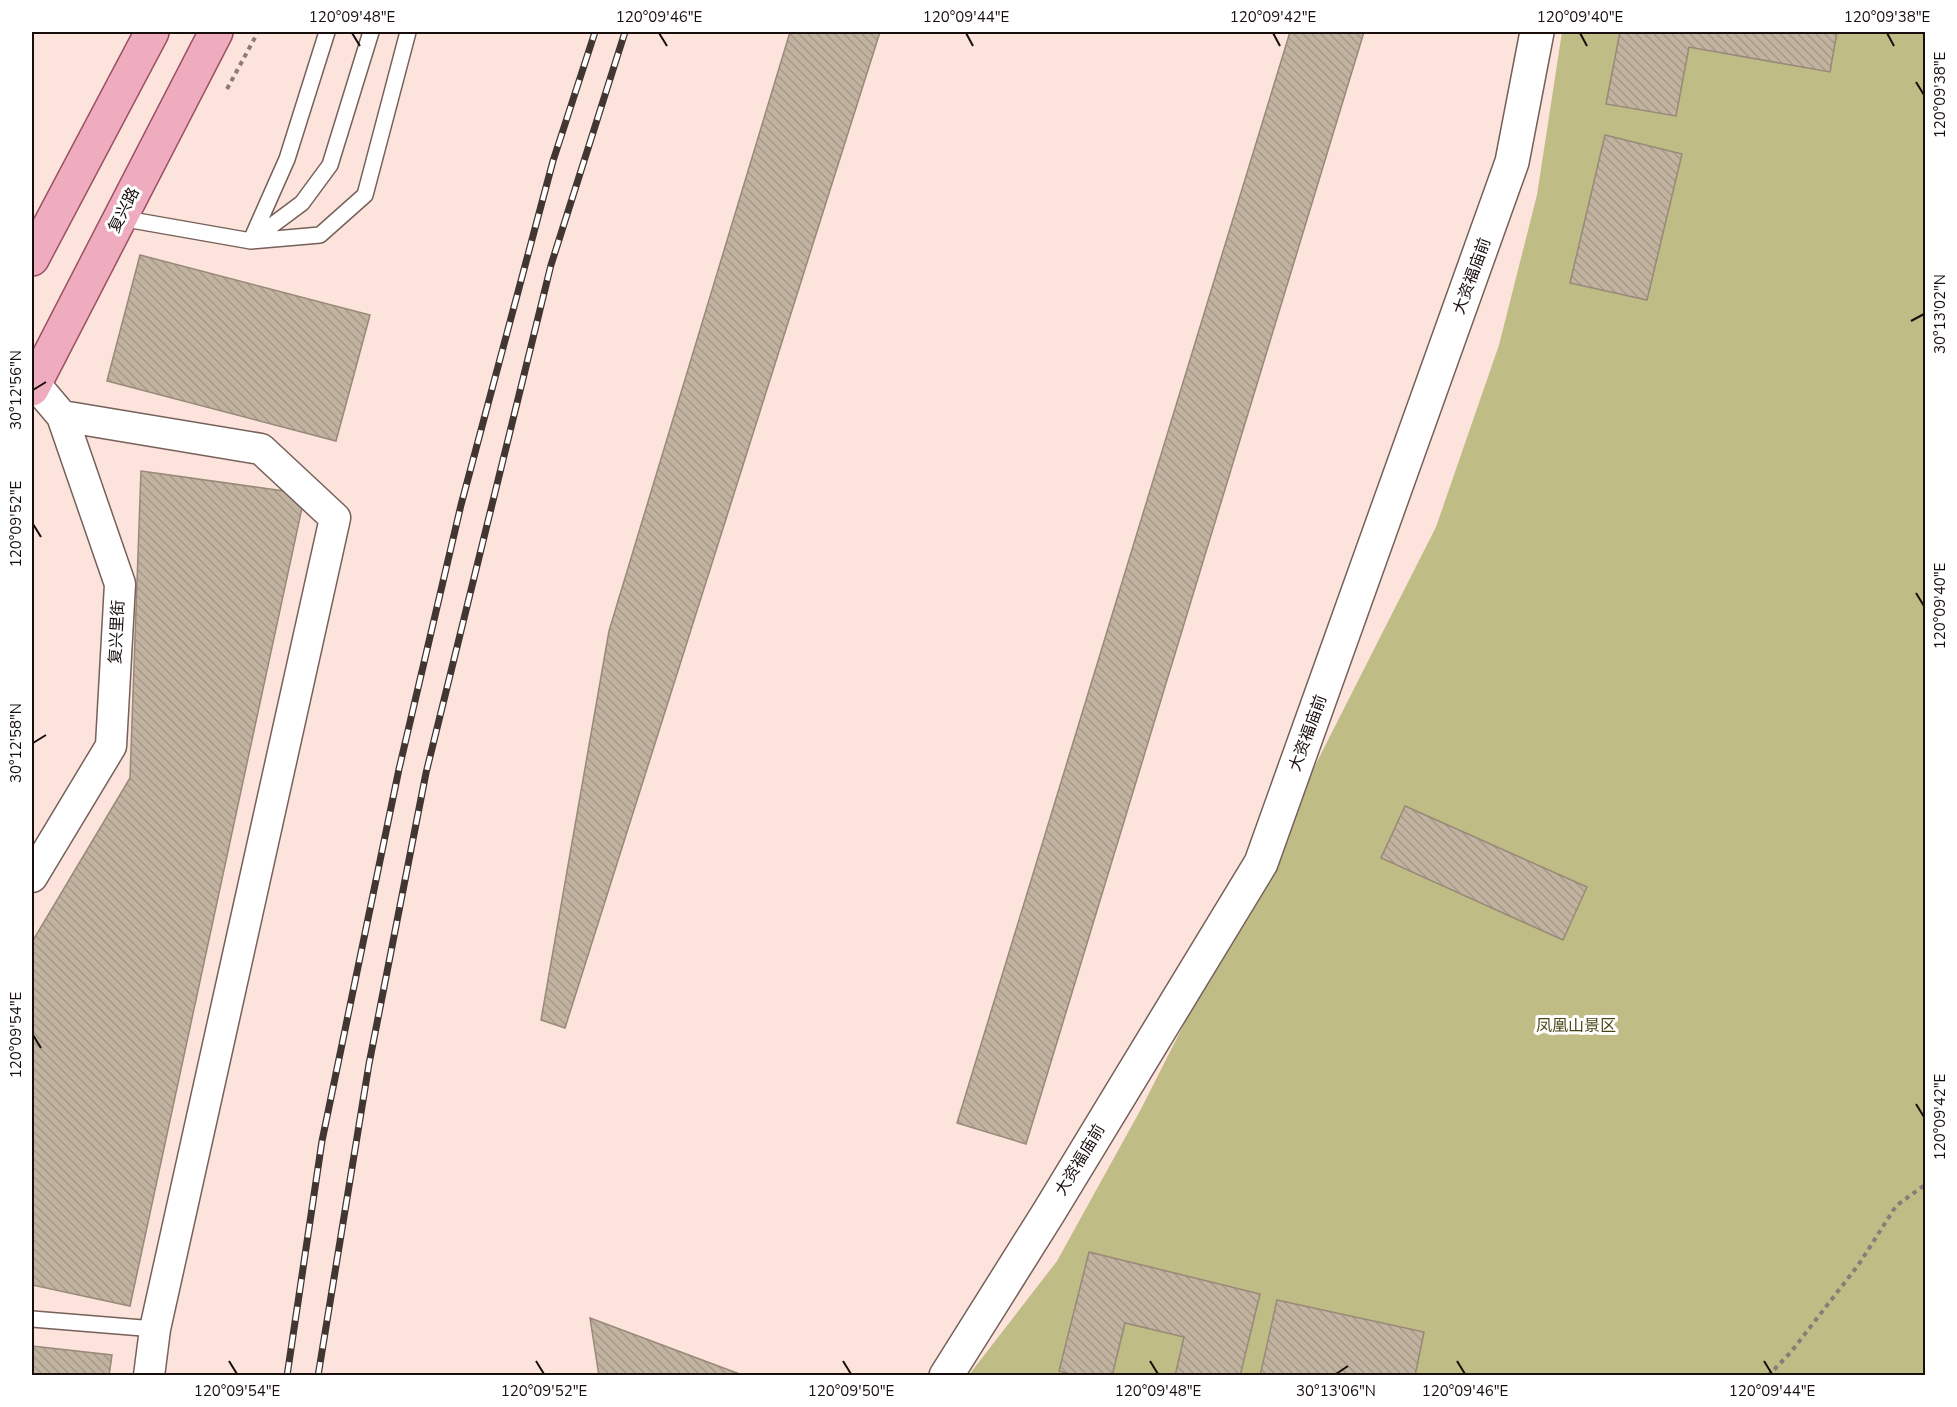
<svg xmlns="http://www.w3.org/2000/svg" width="1957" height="1407" font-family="'Nunito Sans','Noto Sans SC',sans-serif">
<defs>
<pattern id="building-back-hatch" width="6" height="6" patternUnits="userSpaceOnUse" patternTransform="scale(1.5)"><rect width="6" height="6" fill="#c2b3a1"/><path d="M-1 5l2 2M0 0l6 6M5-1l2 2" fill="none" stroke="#a69989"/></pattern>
</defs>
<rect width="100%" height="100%" fill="#fce3db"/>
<path fill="#bfbc85" d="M1562 32H1925V1375L968 1376 1057 1261 1141 1109 1436 527 1499 345 1537 195Z"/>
<path fill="url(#building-back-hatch)" stroke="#988978" stroke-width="1.5" d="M790 32H880L565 1028 541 1020 609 631Z
M1290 32H1364L1026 1144 957 1123Z
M1620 32H1837L1830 72 1689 47 1676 116 1606 104Z
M1605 135 1682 154 1647 300 1570 283Z
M140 255 370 315 336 441 107 381Z
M141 471 305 494 130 1306 32 1285V942L130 778Z
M1405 806 1587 887 1563 940 1381 858Z
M1089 1252 1260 1294 1240 1376H1175L1184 1337 1125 1323 1112 1376H1077L1059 1371Z
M1277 1300 1424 1332 1415 1376H1260Z
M590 1318 745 1376H599Z
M32 1346 112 1355 109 1376H32Z"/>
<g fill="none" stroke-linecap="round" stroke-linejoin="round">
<defs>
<path id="service" d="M120 218 251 241 320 235 365 195 408 32
M252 238 287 159 327 32
M251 241 302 203 330 165 371 32
M32 1319 155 1329"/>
<path id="minor" d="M62 416 261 449 335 518 155 1329 149 1376
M32 877 111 746 120 584 62 416 34 383"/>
<path id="tertiary" d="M946 1376 1049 1212 1261 863 1512 162 1537 32"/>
<path id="primary" d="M32 259 152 32
M32 389 216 32"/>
</defs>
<use href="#service" stroke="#76605a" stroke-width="18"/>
<use href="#minor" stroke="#76605a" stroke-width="33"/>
<use href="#tertiary" stroke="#76605a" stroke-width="36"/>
<use href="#primary" stroke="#9b5164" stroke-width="36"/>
<path stroke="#8c7b76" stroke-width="4" stroke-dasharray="4.5 4.5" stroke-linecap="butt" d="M227 89 258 32
M1768 1376 1791 1352 1859 1264 1896 1206 1926 1184"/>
<use href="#service" stroke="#fff" stroke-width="15"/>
<use href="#minor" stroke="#fff" stroke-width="30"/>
<use href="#tertiary" stroke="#fff" stroke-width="33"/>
<use href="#primary" stroke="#eeacbe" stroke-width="33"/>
<defs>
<path id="rail" d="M287 1376 322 1141 399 769 461 505 553 161 595 32
M318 1376 369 1064 426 773 551 265 625 32"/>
</defs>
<use href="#rail" stroke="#423633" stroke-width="7"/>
<use href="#rail" stroke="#fff" stroke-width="4.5" stroke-dasharray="14" stroke-linecap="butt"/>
</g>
<path fill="none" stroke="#180f0d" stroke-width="2" d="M352 33 360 46M659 33 667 46M966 33 973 46M1273 33 1280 46M1580 33 1587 46M1887 33 1894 46M1916 82 1924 95M1911 321 1924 314M33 390 46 382M33 524 41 537M1916 593 1924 606M33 743 46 735M33 1035 41 1048M1916 1104 1924 1117M229 1361 237 1374M536 1361 544 1374M843 1361 851 1374M1150 1361 1158 1374M1457 1361 1465 1374M1764 1361 1772 1374M1336 1374 1348 1366"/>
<g text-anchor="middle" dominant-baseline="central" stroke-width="6" stroke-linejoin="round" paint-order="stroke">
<g font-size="16" fill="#180f0d" stroke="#fff">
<text transform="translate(124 210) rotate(-63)">复兴路</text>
<text transform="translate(1472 276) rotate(-70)">大资福庙前</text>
<text transform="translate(117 632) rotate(-87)">复兴里街</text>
<text transform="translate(1308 733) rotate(-70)">大资福庙前</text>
<text transform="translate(1080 1160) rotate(-59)">大资福庙前</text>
</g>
<g font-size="16" fill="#494513" stroke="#fff">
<text x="1576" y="1026">凤凰山景区</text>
</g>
</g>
<rect width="1957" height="1407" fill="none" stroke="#ffffff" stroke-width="66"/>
<rect x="33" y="33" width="1891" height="1341" fill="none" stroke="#180f0d" stroke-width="2"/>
<g font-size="15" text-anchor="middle" fill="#180f0d">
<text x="352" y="22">120°09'48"E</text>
<text x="659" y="22">120°09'46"E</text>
<text x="966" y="22">120°09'44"E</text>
<text x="1273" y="22">120°09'42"E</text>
<text x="1580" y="22">120°09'40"E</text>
<text x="1887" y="22">120°09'38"E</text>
<text transform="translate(1940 95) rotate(-90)" y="5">120°09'38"E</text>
<text transform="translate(1940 314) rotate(-90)" y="5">30°13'02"N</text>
<text transform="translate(16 390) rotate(-90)" y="5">30°12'56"N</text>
<text transform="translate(16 524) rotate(-90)" y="5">120°09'52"E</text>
<text transform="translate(1940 606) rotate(-90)" y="5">120°09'40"E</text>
<text transform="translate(16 743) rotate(-90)" y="5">30°12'58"N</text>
<text transform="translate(16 1035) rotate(-90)" y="5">120°09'54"E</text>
<text transform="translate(1940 1117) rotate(-90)" y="5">120°09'42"E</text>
<text x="237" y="1396">120°09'54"E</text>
<text x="544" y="1396">120°09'52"E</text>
<text x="851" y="1396">120°09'50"E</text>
<text x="1158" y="1396">120°09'48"E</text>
<text x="1336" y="1396">30°13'06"N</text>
<text x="1465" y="1396">120°09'46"E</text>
<text x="1772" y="1396">120°09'44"E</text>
</g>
</svg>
